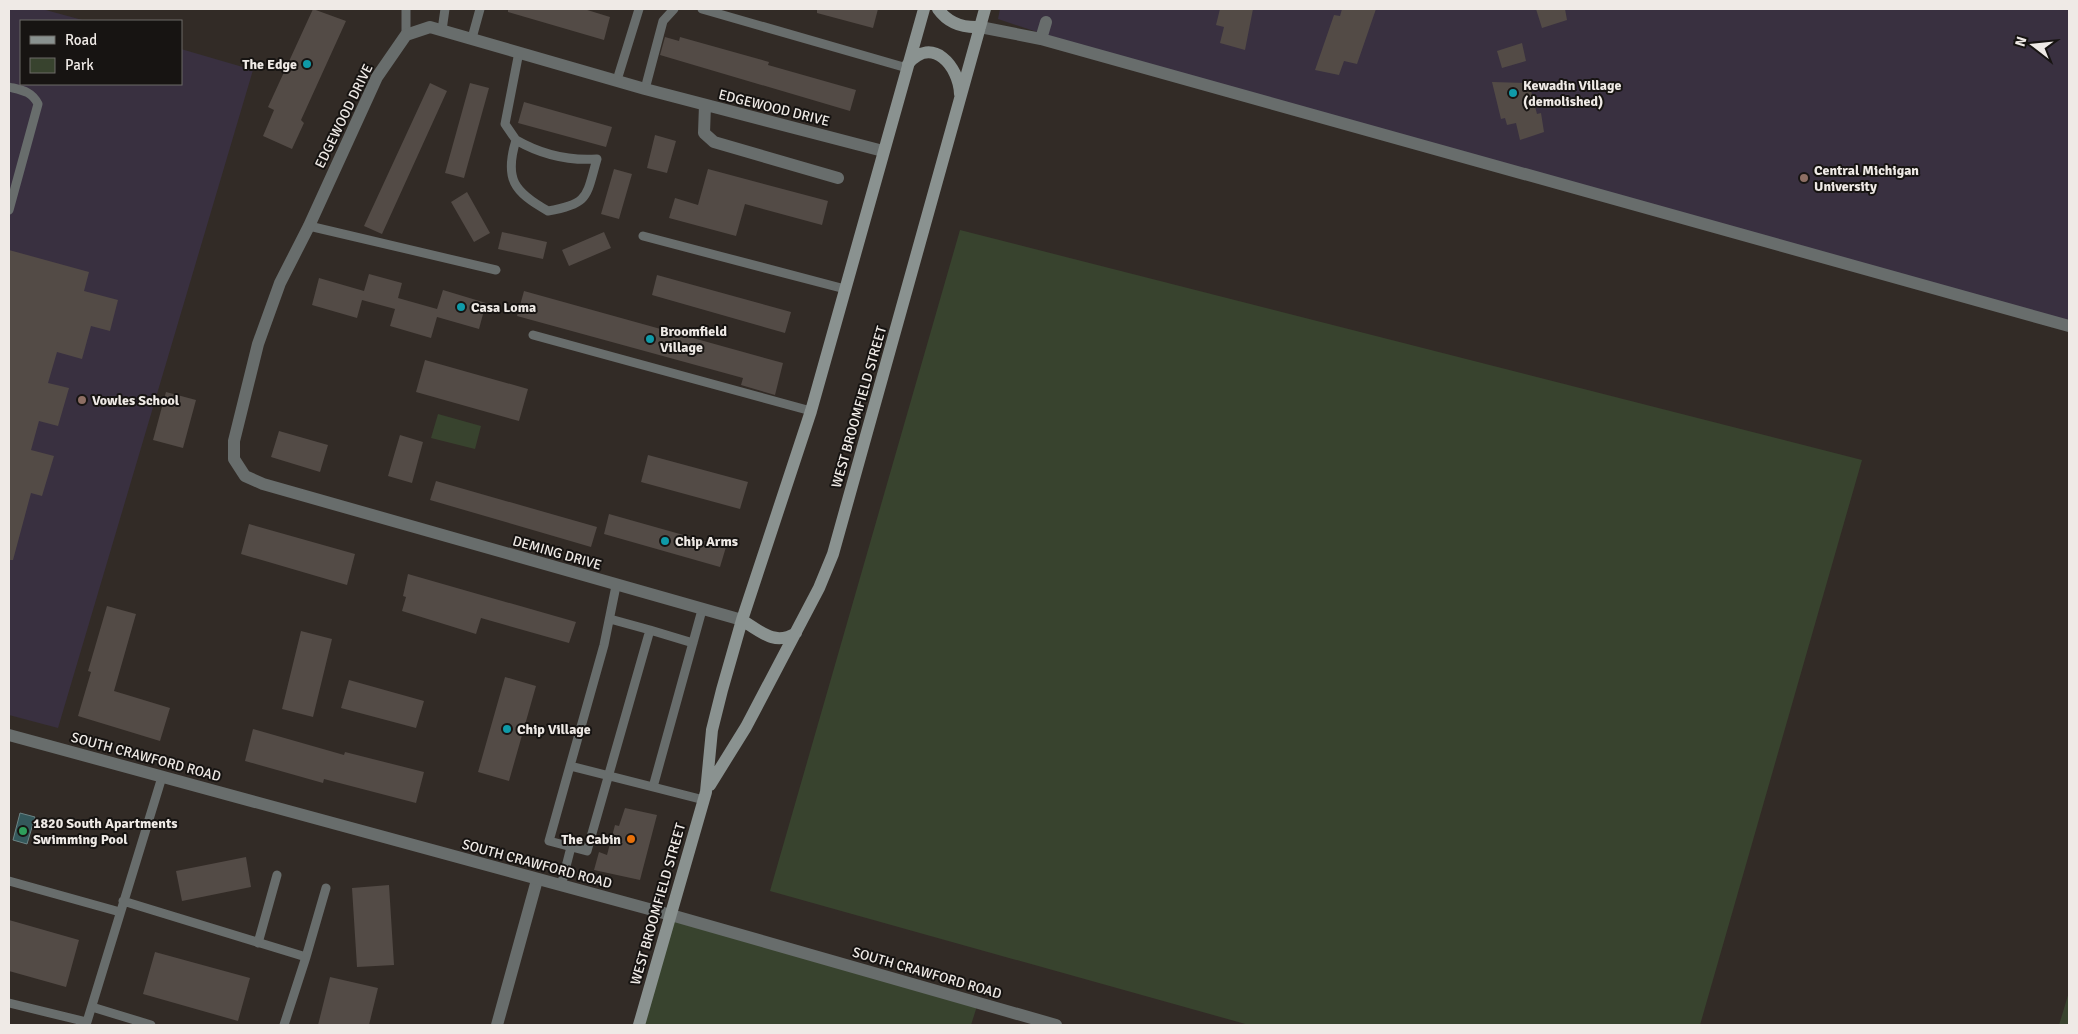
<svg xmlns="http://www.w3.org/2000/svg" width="2078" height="1034" font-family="Signika,sans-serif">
<rect width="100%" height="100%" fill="#322b26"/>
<path fill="#393040" d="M9 9H42L86 21H21V84H181V49L253 70 58 728 9 715Z
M1000 9H2069V326L1158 72 998 19Z"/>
<path fill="#38432e" d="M960 230 1862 460 1700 1025H1249L770 891Z
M438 414 481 426 475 449 431 438Z
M676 915 978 1003 971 1025H644Z
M2069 992V1025H2059Z"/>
<path fill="#34585b" stroke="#6c8485" d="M20 813 35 817 27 844 13 840Z"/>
<path fill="#534b46" d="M313 9 346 21 301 120 304 123 292 149 263 136 274 110 268 107Z
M508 9H584L610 17 604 40 508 12Z
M817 9H878L873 28 817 13Z
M1220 9H1253L1245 50 1220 43 1224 27 1216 25Z
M1342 9H1376L1357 64 1344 61 1339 75 1315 70 1334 15 1340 16Z
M1536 9H1565L1567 20 1542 28Z
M665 37 679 41 680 37 769 62 768 65 856 90 850 111 660 55Z
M1522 43 1526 61 1502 68 1497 51Z
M1492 82 1529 83 1537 114 1541 113 1544 132 1520 140 1516 123 1507 125 1505 118 1501 119Z
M430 83 447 91 382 234 364 226Z
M470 83 489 88 464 178 445 173Z
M524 102 612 127 606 147 518 123Z
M655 135 676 141 667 173 647 168Z
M614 169 632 174 619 219 601 214Z
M708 169 828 201 822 225 745 204 736 236 669 218 675 198 698 205Z
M467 192 490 233 474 242 451 202Z
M502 232 547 242 543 259 498 249Z
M604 232 611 248 569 266 562 250Z
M9 250 89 272 84 291 118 300 110 331 91 326 82 359 57 352 48 383 69 388 58 426 39 421 31 450 54 456 42 496 31 493 13 560H9Z
M369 274 402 283 398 298 437 309 443 290 486 303 479 329 437 317 431 338 390 326 395 309 362 300 357 318 312 305 319 278 364 291Z
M657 275 791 312 785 333 652 295Z
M524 291 783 363 775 395 741 385 743 378 517 316Z
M425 360 528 389 519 421 416 392Z
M166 392 196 400 183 448 153 440Z
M279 431 328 445 320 472 271 457Z
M400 435 423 442 412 483 388 476Z
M648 455 748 482 740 509 641 482Z
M436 481 597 527 591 547 430 500Z
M609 514 726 547 720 567 604 534Z
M249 524 355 554 347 585 241 554Z
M408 574 576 622 569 643 481 618 476 634 402 611 406 597 403 596Z
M107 606 136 614 114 691 170 708 160 741 78 716 91 672 88 671Z
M301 631 332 639 313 717 282 709Z
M505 677 536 686 509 781 478 772Z
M349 680 424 701 416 728 341 708Z
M253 729 344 755 345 752 424 772 416 803 324 779 323 783 245 761Z
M625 808 657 815 640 880 594 870 599 852 607 855 615 825 619 826Z
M246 857 251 887 182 901 176 871Z
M389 885 394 965 357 967 352 888Z
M9 920 79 940 66 987 9 971Z
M155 952 250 978 238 1021 143 994Z
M330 977 378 988 369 1025H318Z"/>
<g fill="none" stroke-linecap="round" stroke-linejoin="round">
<path stroke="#686d6c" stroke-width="9" d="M702 9 907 68
M442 30 445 9
M406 35V9
M472 38 480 9
M617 80 639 9
M9 87C21 90 32 91 38 104L9 210
M645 89 663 21 674 9
M516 140C542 155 567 161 597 159 586 196 590 204 548 211 514 192 504 179 516 140Z
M516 140 505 124 519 52
M309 226 496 270
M643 236 845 289
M533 335 811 411
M616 586 604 645 570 766 653 787
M702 610 653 787 704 800
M650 630 693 643
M570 766 549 841 587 851 650 630 610 619
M9 881 120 912
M561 886 571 847
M123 901 306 957 284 1025
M258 943 277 875
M306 957 326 888
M9 1003 87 1022
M92 1007 151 1025
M86 1025 162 777"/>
<path stroke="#686d6c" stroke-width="12" d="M980 27 1041 39 2069 326
M1041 39 1046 22
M705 105 704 133 714 142 838 178
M742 620 263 484 245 476 234 459V441L258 344 280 283 309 226 377 77 406 35 430 27 645 89 883 151
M497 1025 537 880"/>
<path stroke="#686d6c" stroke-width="12" d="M9 735 671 915 1056 1025"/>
<path stroke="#8a9290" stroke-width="12" d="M938 9C948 23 963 28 980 27
M908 64C932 35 959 66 960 94
M742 620C761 632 775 646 796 633
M710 785 746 727 819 588 833 554 985 9
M639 1025 706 792 712 730 722 690 742 620 811 411 924 9"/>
</g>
<g fill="#0f9aa8" stroke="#171412" stroke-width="2">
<circle cx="307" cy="64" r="5"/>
<circle cx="1513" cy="93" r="5"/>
<circle cx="461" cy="307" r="5"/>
<circle cx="650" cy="339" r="5"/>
<circle cx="665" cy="541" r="5"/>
<circle cx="507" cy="729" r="5"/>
</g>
<g fill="#8d6e63" stroke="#171412" stroke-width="2">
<circle cx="1804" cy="178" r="5"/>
<circle cx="82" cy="400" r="5"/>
</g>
<circle fill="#2e9e5b" stroke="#171412" stroke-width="2" cx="23" cy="831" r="5"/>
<circle fill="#e8710a" stroke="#171412" stroke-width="2" cx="631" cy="839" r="5"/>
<g text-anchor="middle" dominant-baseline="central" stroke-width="4" stroke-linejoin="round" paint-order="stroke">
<g font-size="14" font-weight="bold" fill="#efeae6" stroke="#171412" text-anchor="start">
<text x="297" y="64" text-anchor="end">The Edge</text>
<text x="1523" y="85">Kewadin Village<tspan x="1523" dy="16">(demolished)</tspan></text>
<text x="1814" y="170">Central Michigan<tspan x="1814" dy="16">University</tspan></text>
<text x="471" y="307">Casa Loma</text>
<text x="660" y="331">Broomfield<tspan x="660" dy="16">Village</tspan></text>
<text x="92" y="400">Vowles School</text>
<text x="675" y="541">Chip Arms</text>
<text x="517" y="729">Chip Village</text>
<text x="33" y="823">1820 South Apartments<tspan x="33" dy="16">Swimming Pool</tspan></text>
<text x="621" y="839" text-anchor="end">The Cabin</text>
</g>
<g font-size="14" fill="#efeae6" stroke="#171412">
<text transform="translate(774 108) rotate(14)">EDGEWOOD DRIVE</text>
<text transform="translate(344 116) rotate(-64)">EDGEWOOD DRIVE</text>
<text transform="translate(859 407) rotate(-74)">WEST BROOMFIELD STREET</text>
<text transform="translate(557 553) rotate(16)">DEMING DRIVE</text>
<text transform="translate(146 757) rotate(15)">SOUTH CRAWFORD ROAD</text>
<text transform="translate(537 864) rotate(15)">SOUTH CRAWFORD ROAD</text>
<text transform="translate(658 904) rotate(-74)">WEST BROOMFIELD STREET</text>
<text transform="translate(927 973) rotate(16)">SOUTH CRAWFORD ROAD</text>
</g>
</g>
<rect width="2078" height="1034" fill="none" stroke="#efeae6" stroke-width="20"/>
<rect x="20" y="20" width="162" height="65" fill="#171412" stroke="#6d6a67"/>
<rect x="30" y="36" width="25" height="8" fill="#8a9290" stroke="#6d6a67"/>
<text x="65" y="45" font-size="15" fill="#efeae6">Road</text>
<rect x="30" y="58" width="25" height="15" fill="#38432e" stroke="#6d6a67"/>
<text x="65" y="70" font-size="15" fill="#efeae6">Park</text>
<g transform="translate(2033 45) rotate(286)" stroke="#171412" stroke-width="4" paint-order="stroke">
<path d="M0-4L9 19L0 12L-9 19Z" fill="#efeae6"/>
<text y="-8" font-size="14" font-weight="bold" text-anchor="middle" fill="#efeae6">N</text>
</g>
</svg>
